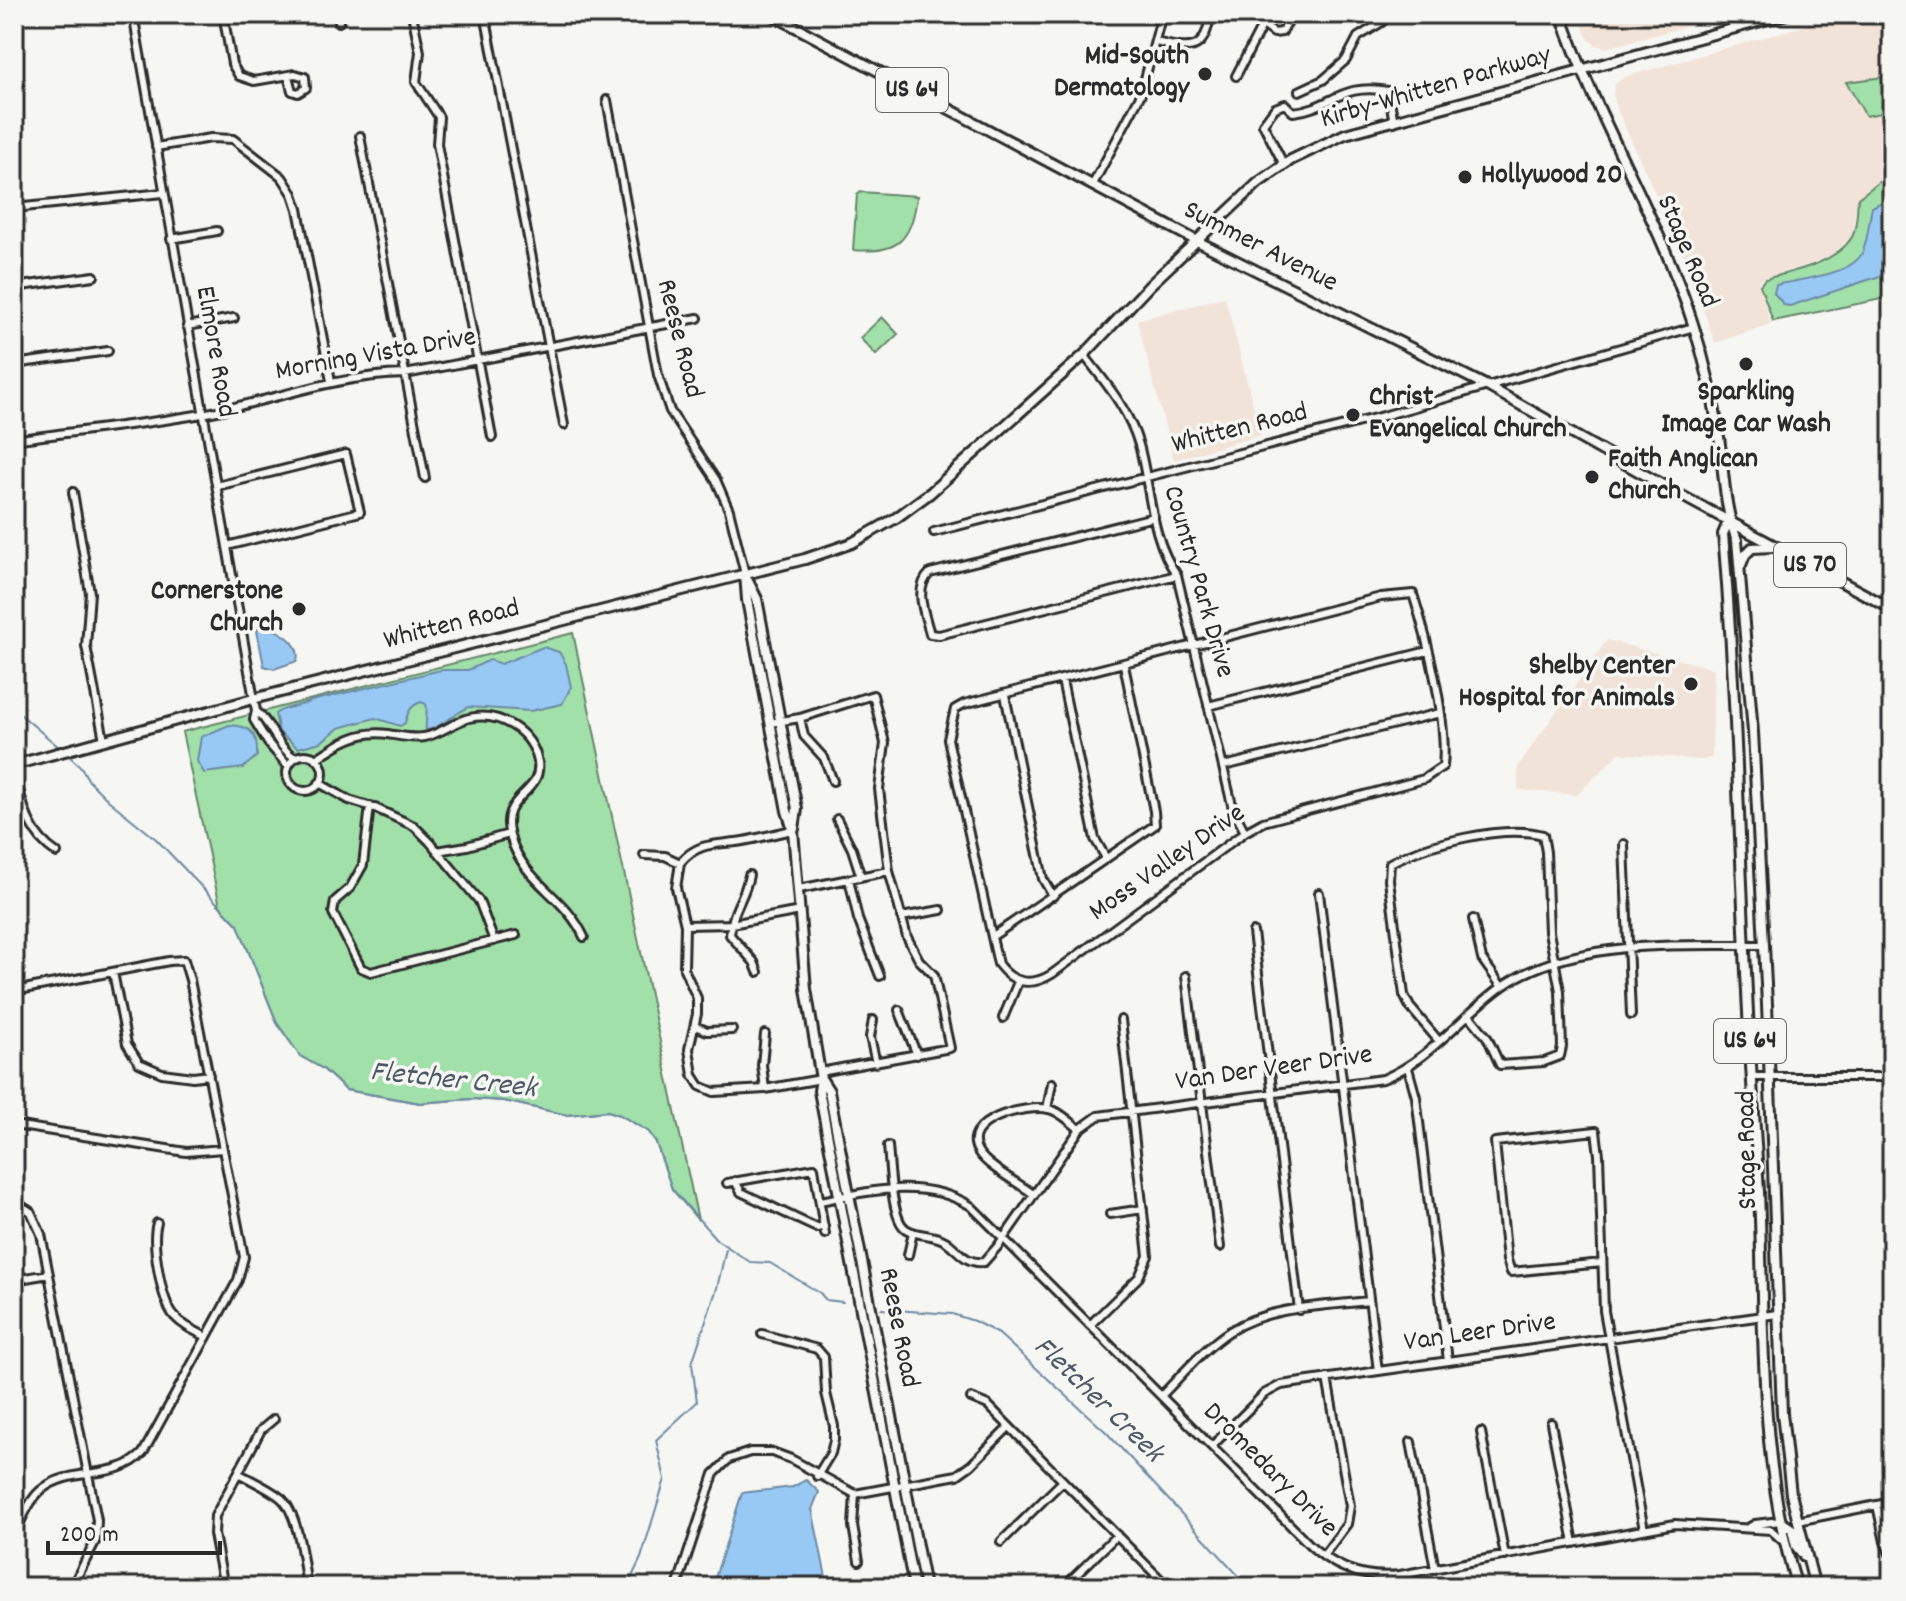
<svg xmlns="http://www.w3.org/2000/svg" width="1906" height="1601" font-family="Dekko,sans-serif">
<rect width="100%" height="100%" fill="#f6f6f2"/>
<filter id="ink" filterUnits="userSpaceOnUse"><feTurbulence type="fractalNoise" baseFrequency=".0125" numOctaves="2"/><feDisplacementMap in="SourceGraphic" scale="16" xChannelSelector="R" yChannelSelector="G"/><feConvolveMatrix kernelMatrix="1 2 1 2 8 2 1 2 1" color-interpolation-filters="sRGB"/></filter>
<g filter="url(#ink)">
<path fill="#f2e3d8" d="M1578 14H1734L1606 48 1595 45 1587 37Z
M1867 14H1892V171L1857 198 1852 236 1833 254 1813 263 1764 278 1759 282 1771 324 1715 343 1688 265 1616 107 1613 94 1615 84 1625 77 1807 25Z
M1225 297 1261 435 1174 460 1137 320Z
M1607 640 1714 669 1712 758 1701 760 1619 753 1577 795 1518 790V766Z"/>
<path fill="#a1e0a9" stroke="#66866a" stroke-width="2" d="M1892 76V111L1866 116 1846 82Z
M1892 172V297L1773 321 1760 285 1765 279C1793 271 1835 264 1852 237 1857 228 1857 209 1858 198Z
M861 192 917 196C912 241 897 254 853 250L857 195Z
M882 317 898 334 876 355 860 338Z
M573 633 698 1220 672 1189 656 1143 649 1132 620 1115 608 1111 567 1115 504 1101 471 1099 420 1103 346 1090 323 1069 300 1056 277 1023 238 925 220 906 182 732Z"/>
<path fill="#98c9f4" stroke="#6c8aa4" stroke-width="2" d="M1892 197V272L1790 306 1784 305 1774 293 1776 285C1797 279 1854 276 1863 251 1868 238 1869 221 1872 207Z
M260 625C277 629 302 641 297 661L274 669 264 666 257 631Z
M543 647 559 652 566 664 571 687 562 704 530 711 468 707 433 729 426 730C425 720 428 714 426 704L421 702C410 706 408 712 405 723L400 726 375 718 339 728 321 742 298 748 279 732 275 714C284 706 300 707 311 701L441 670H468L490 660 501 664Z
M229 725C251 726 258 733 257 756L243 768 204 773 197 761 201 737Z
M806 1480 819 1492 812 1509 828 1587H712L742 1493 793 1487Z"/>
<g fill="none" stroke-linecap="round" stroke-linejoin="round">
<path stroke="#6c8aa4" stroke-width="2" d="M14 709 60 748
M68 755 81 767 89 781 108 800 156 839 238 925 277 1023 300 1056 323 1069 346 1090 420 1103 471 1099 504 1101 567 1115 608 1111 620 1115 649 1132 656 1143 672 1189 717 1240 750 1262 770 1263 820 1293 826 1300 843 1302
M881 1309 952 1314 974 1321 999 1334 1106 1432 1249 1587
M1815 1581 1822 1580 1831 1587
M627 1587 641 1558 665 1479 656 1440 697 1402 692 1363 717 1288 726 1249
M1758 1587 1793 1583"/>
<defs>
<path id="minor" d="M133 14 256 711 254 720 268 743 288 766
M223 14 232 64 239 76 254 81 295 74 305 77 306 88 298 93 292 91 288 76
M338 14 339 22
M412 14 420 52 416 82 439 117 437 144 492 437
M485 14 564 425
M1263 25 1274 33 1282 32 1293 14
M1156 42C1189 50 1206 54 1210 14
M1236 76 1268 14
M1299 91 1323 80 1346 60 1358 37 1382 22 1383 14
M607 100 658 375 670 411 716 480 729 510 745 574
M360 136 425 478
M156 147 211 138 233 139 282 177 293 194 298 209 331 381
M1284 165 1263 124 1275 108 1285 104 1293 112C1332 108 1340 82 1388 91L1394 122
M1092 186 1141 94 1162 14
M14 208 163 193
M171 239 217 231
M14 287 94 276
M187 326 234 318
M1084 355C1106 383 1129 410 1139 445 1151 488 1150 538 1177 575L1233 809 1245 832
M14 364 108 351
M14 440C76 431 140 425 202 414 273 401 330 376 405 374L698 318
M217 486 346 454 360 512 227 546
M73 492 90 593 86 646 104 740
M1154 517 930 573C913 589 925 614 930 634L939 635 1177 575
M934 532 1383 416 1694 327
M1413 594C1427 638 1448 721 1443 766L1424 779 1263 822 1245 832 1052 974C1031 987 1013 984 998 964L948 739 955 709 964 704 1381 597Z
M1062 680 1095 839 1106 858
M1005 695 1043 879 1053 896
M1208 706 1428 651
M256 711C272 724 276 746 295 758
M800 718 804 736 824 758 833 781
M770 723 800 718 873 695 885 743 879 789 889 871 907 937 919 960 934 975 950 1048 820 1072
M287 773a18 18 0 1 1 36 0a18 18 0 1 1-36 0Z
M316 759C339 743 359 730 388 734 400 736 413 739 424 737 441 734 453 722 469 718 499 711 532 731 538 762 543 795 498 795 510 836 524 884 564 894 584 937
M1224 766 1440 713
M14 768C22 801 26 833 57 853
M319 783 349 800 375 808 414 826 430 842 479 901 494 941
M370 806 363 865 350 888 335 901 333 913 361 968 371 972 516 935
M837 819 852 849 861 877
M1624 844 1631 1015
M437 851 467 846 509 834
M644 855 665 856 680 863
M680 863 676 888 685 925 684 969 697 998V1014L689 1049 693 1075 700 1086 714 1092 765 1089 821 1079
M680 863C698 841 718 845 743 841 760 838 777 833 793 830
M749 875C745 898 732 909 730 935L754 962 758 972
M849 879 858 919 880 976
M799 889 889 871
M1319 893 1378 1371
M901 917 941 910
M1473 919 1482 959 1502 987
M685 925 731 924 800 911
M1253 932 1299 1310
M993 936 1155 825 1154 811 1124 665
M113 972 127 1044 139 1063 162 1073 193 1077 209 1075
M1186 976 1220 1247
M14 991 169 961 184 960 190 980 244 1257 238 1280 143 1453C116 1482 69 1465 40 1491 28 1502 22 1520 14 1534
M899 1010 917 1055
M1003 1018 1018 982
M873 1020 870 1037 876 1063
M695 1026 707 1031 732 1030
M1438 1040 1410 1007 1404 995 1389 880 1390 863C1426 844 1503 824 1543 835L1546 852 1549 932 1560 991 1562 1047 1560 1056 1544 1062 1500 1065 1487 1037 1469 1015
M1408 1068 1416 1097 1448 1361
M1752 1077H1892
M765 1089 762 1065 765 1034
M1047 1109 1052 1083
M14 1125 186 1152 223 1149
M888 1146C890 1164 891 1220 906 1229 918 1237 934 1233 947 1242 960 1252 966 1264 984 1262L998 1246 1080 1129 1098 1116 1383 1079C1430 1060 1461 1016 1503 986 1572 938 1682 946 1763 945
M735 1181 741 1192 808 1224 817 1228 824 1226
M727 1183 814 1168 825 1234
M1033 1194C1019 1183 989 1168 979 1153 957 1120 1028 1104 1049 1109 1060 1111 1071 1123 1080 1129
M14 1201 31 1212 41 1234 97 1520 96 1540 72 1587
M820 1201C870 1191 924 1177 971 1206L1311 1546C1336 1569 1366 1579 1400 1575L1675 1524 1771 1530 1784 1542
M1110 1214 1143 1209
M157 1223C151 1243 161 1300 174 1316 183 1326 195 1331 207 1337
M908 1255 913 1232
M1602 1263 1511 1272 1507 1260 1495 1142 1596 1131 1599 1155 1604 1311 1644 1530
M14 1280 49 1274
M1091 1324 1139 1277 1148 1256 1121 1020
M762 1334 817 1349 824 1357 826 1393 834 1426V1440L831 1453 817 1476
M1162 1395C1183 1374 1204 1348 1230 1331 1269 1306 1324 1306 1369 1301
M971 1398 988 1405 1168 1587
M1551 1423 1574 1543
M1481 1432 1505 1556
M1411 1442 1435 1569
M1212 1446 1264 1394 1281 1385 1777 1314
M238 1473C252 1481 269 1488 281 1498 299 1514 303 1563 307 1587
M855 1494 853 1526 859 1561
M1877 1505 1885 1542 1892 1558
M1797 1521 1892 1502
M1748 1528 1755 1524 1780 1521
M1001 1542 1063 1481
M1323 1556 1347 1524 1350 1506 1327 1378
M224 1587 214 1534 215 1516 261 1430 274 1419
M677 1587 714 1474 729 1459 750 1452H772L791 1459 855 1494 957 1475 971 1465 1009 1427
M1064 1587 1117 1535"/>
<path id="major" d="M771 14 1197 241 1487 386 1684 497 1892 609
M1561 14C1597 121 1659 217 1693 324 1705 361 1714 400 1719 437 1724 472 1724 508 1737 540L1753 732 1767 1004 1782 1413 1791 1494 1815 1587
M1729 520 1723 534C1736 686 1739 839 1747 992 1750 1059 1755 1125 1759 1192 1765 1325 1757 1458 1797 1587
M1741 565 1745 555 1752 548 1773 547
M745 574 747 600 787 811 793 830 806 989 821 1079 819 1091 914 1587
M748 581 757 599 797 809 794 829
M14 765 253 699 805 559 852 543 896 518 930 493 1084 355 1150 285 1258 183 1291 160 1345 134 1787 14
M822 1080 829 1091 925 1587
M1780 1521 1792 1529 1796 1546 1805 1557"/>
</defs>
<use href="#minor" stroke="#2b2b2b" stroke-width="12"/>
<use href="#major" stroke="#2b2b2b" stroke-width="14"/>
<use href="#minor" stroke="#f6f6f2" stroke-width="6"/>
<use href="#major" stroke="#f6f6f2" stroke-width="8"/>
</g>
</g>
<g fill="#2b2b2b" stroke="#f6f6f2" stroke-width="3">
<circle cx="1205" cy="74" r="8"/>
<circle cx="1465" cy="177" r="8"/>
<circle cx="1746" cy="364" r="8"/>
<circle cx="1353" cy="415" r="8"/>
<circle cx="1592" cy="477" r="8"/>
<circle cx="299" cy="609" r="8"/>
<circle cx="1691" cy="684" r="8"/>
</g>
<g text-anchor="middle" dominant-baseline="central" stroke-width="7" stroke-linejoin="round" paint-order="stroke">
<g fill="#f6f6f2" stroke="#686867" stroke-width="2">
<rect x="876" y="68" width="72" height="44" rx="6"/>
<rect x="1774" y="543" width="72" height="44" rx="6"/>
<rect x="1714" y="1019" width="72" height="44" rx="6"/>
</g>
<g font-size="26" font-weight="bold" fill="#2b2b2b">
<text x="912" y="90">US 64</text>
<text x="1810" y="565">US 70</text>
<text x="1750" y="1041">US 64</text>
</g>
<g font-size="28" font-weight="bold" fill="#2b2b2b" stroke="#f6f6f2" text-anchor="end">
<text x="1189" y="58">Mid-South<tspan x="1189" dy="32">Dermatology</tspan></text>
<text x="1481" y="177" text-anchor="start">Hollywood 20</text>
<text x="1746" y="394" text-anchor="middle">Sparkling<tspan x="1746" dy="32">Image Car Wash</tspan></text>
<text x="1369" y="399" text-anchor="start">Christ<tspan x="1369" dy="32">Evangelical Church</tspan></text>
<text x="1608" y="461" text-anchor="start">Faith Anglican<tspan x="1608" dy="32">Church</tspan></text>
<text x="283" y="593">Cornerstone<tspan x="283" dy="32">Church</tspan></text>
<text x="1675" y="668">Shelby Center<tspan x="1675" dy="32">Hospital for Animals</tspan></text>
</g>
<g font-size="28" fill="#2b2b2b" stroke="#f6f6f2">
<text transform="translate(1436 89) rotate(-16)">Kirby-Whitten Parkway</text>
<text transform="translate(1260 248) rotate(27)">Summer Avenue</text>
<text transform="translate(1686 252) rotate(67)">Stage Road</text>
<text transform="translate(678 339) rotate(76)">Reese Road</text>
<text transform="translate(214 352) rotate(80)">Elmore Road</text>
<text transform="translate(376 356) rotate(-10)">Morning Vista Drive</text>
<text transform="translate(1240 430) rotate(-14)">Whitten Road</text>
<text transform="translate(1197 582) rotate(74)">Country Park Drive</text>
<text transform="translate(452 626) rotate(-14)">Whitten Road</text>
<text transform="translate(1168 864) rotate(-35)">Moss Valley Drive</text>
<text transform="translate(1274 1070) rotate(-8)">Van Der Veer Drive</text>
<text transform="translate(1749 1150) rotate(-91)">Stage Road</text>
<text transform="translate(897 1328) rotate(79)">Reese Road</text>
<text transform="translate(1480 1334) rotate(-8)">Van Leer Drive</text>
<text transform="translate(1269 1471) rotate(45)">Dromedary Drive</text>
</g>
<g font-size="30" font-style="italic" fill="#4c5a67" stroke="#f6f6f2">
<text transform="translate(453 1082) rotate(6)">Fletcher Creek</text>
<text transform="translate(1097 1401) rotate(44)">Fletcher Creek</text>
</g>
</g>
<rect width="1906" height="1601" fill="none" stroke="#f6f6f2" stroke-width="48"/>
<rect x="24" y="24" width="1858" height="1553" fill="none" stroke="#2b2b2b" stroke-width="3" filter="url(#ink)"/>
<path d="M48 1541v12h172v-12" fill="none" stroke="#2b2b2b" stroke-width="4"/>
<text x="60" y="1541" font-size="24" fill="#2b2b2b" stroke="#f6f6f2" stroke-width="6" paint-order="stroke">200 m</text>
</svg>
